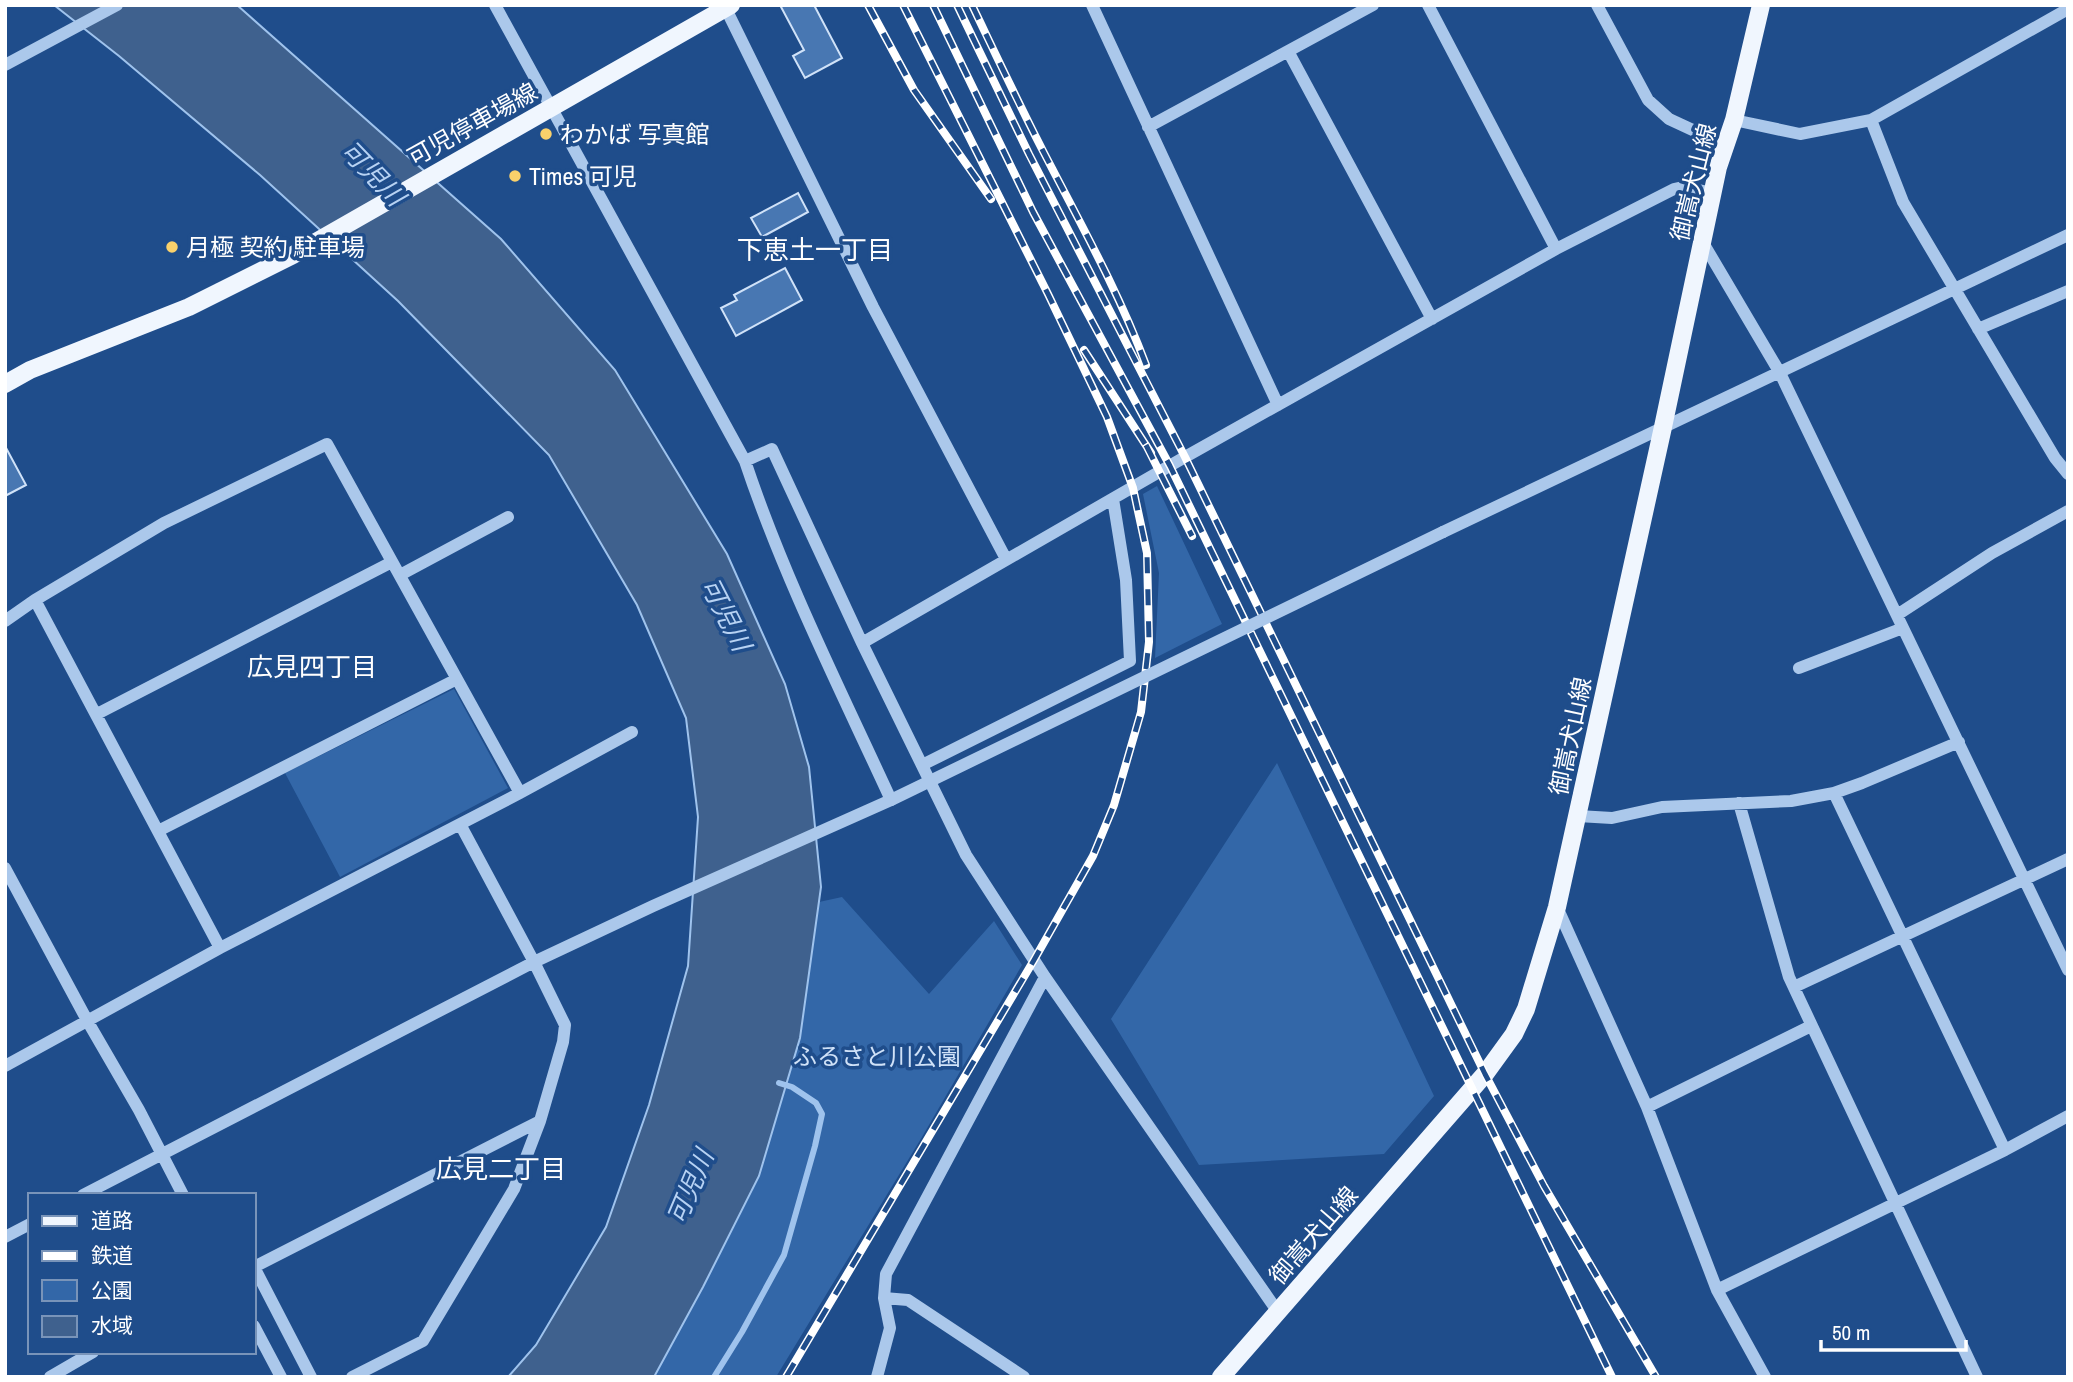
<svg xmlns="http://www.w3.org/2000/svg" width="2073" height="1382" font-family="'Archivo Narrow','Noto Sans JP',sans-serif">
<rect width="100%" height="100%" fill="#1f4d8b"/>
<path fill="#3367a8" d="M1157 486 1222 624 1155 658 1159 573 1143 494Z
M454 689 508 788 340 877 285 773Z
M1277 763 1434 1096 1384 1154 1199 1165 1111 1019Z
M842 897 929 994 994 921 1022 965 922 1137 776 1377H654L697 1298 800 1038 819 902Z"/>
<path fill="#3f618e" stroke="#9fc3ed" stroke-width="2" d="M54 5H237L501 239 615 370 727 554 785 684 809 767 821 887 800 1038 759 1176 703 1287 654 1377H508L536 1345 606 1227 649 1105 688 966 698 817 686 718 637 605 549 455 398 301 260 175 119 56Z"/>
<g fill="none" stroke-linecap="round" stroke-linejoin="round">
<path stroke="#9fc3ed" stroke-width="6" d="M714 1377 742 1332 784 1255 815 1146 822 1114 816 1103 792 1087 779 1083"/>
</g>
<path fill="#4877b2" stroke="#d0e2f8" stroke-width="2" d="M780 5H814L842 58 805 78 793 56 804 50Z
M798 193 808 212 762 237 751 218Z
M785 268 802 300 736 336 721 308 737 300 734 295Z
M5 446 26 485 5 496Z"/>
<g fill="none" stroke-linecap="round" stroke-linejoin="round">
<path stroke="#abc8eb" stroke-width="12" d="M1092 5 1278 405
M1428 5 1556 249
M1597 5 1648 100 1669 119 1725 145
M726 9 873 307 1006 559
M1288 51 1432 319
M5 65 117 5
M1734 120 1800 134 1871 120 2068 9
M1871 120 1903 202 2055 458 2068 474
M1148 127 1373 5
M1702 241 1780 373 2068 970
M1978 329 2068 291
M745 461 772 449 862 643 966 855 1045 977 1278 1312
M1443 532 2068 235
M400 575 508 517
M35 600 220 948
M1897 615 1992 553 2068 511
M5 621 35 600 164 523 327 444 520 793
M862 643 1185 457 1556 249 1674 189 1683 187 1712 193
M1799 668 1903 628
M97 714 392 562
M922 765 1130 661 1126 580 1113 499
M1834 793 2005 1150
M1739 803 1789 977 1977 1377
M1578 816 1612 818 1662 807 1791 801 1834 793 1862 783 1959 742
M158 831 457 679
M5 868 88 1022 139 1110 183 1195
M1557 907 1647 1107 1717 1290 1765 1377
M1794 987 2068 859
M5 1066 220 948 520 793 632 732
M1647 1107 1811 1026
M83 1195 534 962 653 906 891 800C840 689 784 578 745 461L495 5
M5 1237 30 1224
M254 1267 540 1121
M254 1267 311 1377
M1717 1290 2005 1150 2068 1116
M884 1298 908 1300 1024 1377
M254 1326 281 1377
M50 1377 93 1352
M352 1377 423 1341 514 1189 540 1121 563 1042 565 1025 534 962 460 824
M877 1377 890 1328 884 1298 886 1274 1045 977"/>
<path stroke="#f0f6fe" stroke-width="18" d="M5 384 30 370 189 307 293 255 731 5
M1221 1377 1485 1074 1514 1034 1526 1009 1557 907 1663 427 1718 167 1734 120 1761 5"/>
<defs>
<path id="rail" d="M868 5 914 90 991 199
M933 5 1033 212 1170 466 1612 1377
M957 5 1029 154 1185 457 1485 1074 1544 1186 1656 1377
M972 5C995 53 1018 102 1042 149 1079 221 1118 290 1146 365
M1084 350 1151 453
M1146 445 1192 536
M786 1377 1034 960 1093 856 1114 805 1141 712 1149 642 1147 553 1133 488 1107 417 1048 294 903 5"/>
</defs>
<use href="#rail" stroke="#fff" stroke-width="8"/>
<use href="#rail" stroke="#1f4d8b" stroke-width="5" stroke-dasharray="16" stroke-linecap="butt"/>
<path stroke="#abc8eb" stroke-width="12" d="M891 800 1443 532"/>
</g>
<g fill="#fad16b" stroke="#1f4d8b" stroke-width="2.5">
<circle cx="546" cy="134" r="7"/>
<circle cx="515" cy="176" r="7"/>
<circle cx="172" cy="247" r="7"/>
</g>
<g text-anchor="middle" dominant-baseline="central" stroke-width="7" stroke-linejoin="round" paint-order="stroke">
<g font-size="24" fill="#fff" stroke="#1f4d8b">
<text transform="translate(472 124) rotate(-29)">可児停車場線</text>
<text transform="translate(1693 182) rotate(-76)">御嵩犬山線</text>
<text transform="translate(1570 736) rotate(-78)">御嵩犬山線</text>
<text transform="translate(1313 1235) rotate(-49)">御嵩犬山線</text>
</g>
<g font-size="24" fill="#fff" stroke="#1f4d8b" text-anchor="start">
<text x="560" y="134">わかば 写真館</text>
<text x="529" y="176">Times 可児</text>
<text x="186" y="247">月極 契約 駐車場</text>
</g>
<g font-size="24" fill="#d0e2f8" stroke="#1f4d8b">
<text x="877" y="1056">ふるさと川公園</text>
</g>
<g font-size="26" font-style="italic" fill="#b7d2f3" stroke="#1f4d8b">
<text transform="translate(373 173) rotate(46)">可児川</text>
<text transform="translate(726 614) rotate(63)">可児川</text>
<text transform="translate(690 1187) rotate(-67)">可児川</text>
</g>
<g font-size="26" fill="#fff" stroke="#1f4d8b">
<text x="815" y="249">下恵土一丁目</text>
<text x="312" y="666">広見四丁目</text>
<text x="501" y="1168">広見二丁目</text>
</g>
</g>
<rect width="2073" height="1382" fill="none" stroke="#ffffff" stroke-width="14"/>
<rect x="28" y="1193" width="228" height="161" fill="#1f4d8b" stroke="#7994b9" stroke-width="2"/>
<rect x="42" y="1216" width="35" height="10" fill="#f0f6fe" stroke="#7994b9" stroke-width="2"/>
<text x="91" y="1228" font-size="21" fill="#ffffff">道路</text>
<rect x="42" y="1251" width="35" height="10" fill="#ffffff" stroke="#7994b9" stroke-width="2"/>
<text x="91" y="1263" font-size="21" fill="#ffffff">鉄道</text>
<rect x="42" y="1280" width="35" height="21" fill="#3367a8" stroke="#7994b9" stroke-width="2"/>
<text x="91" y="1298" font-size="21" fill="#ffffff">公園</text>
<rect x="42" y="1316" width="35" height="21" fill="#3f618e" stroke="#7994b9" stroke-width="2"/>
<text x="91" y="1333" font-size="21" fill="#ffffff">水域</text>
<path d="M1821 1340v10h145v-10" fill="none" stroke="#ffffff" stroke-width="3.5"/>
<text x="1832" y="1340" font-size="21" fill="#ffffff" stroke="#1f4d8b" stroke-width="5" paint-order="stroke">50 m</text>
</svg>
